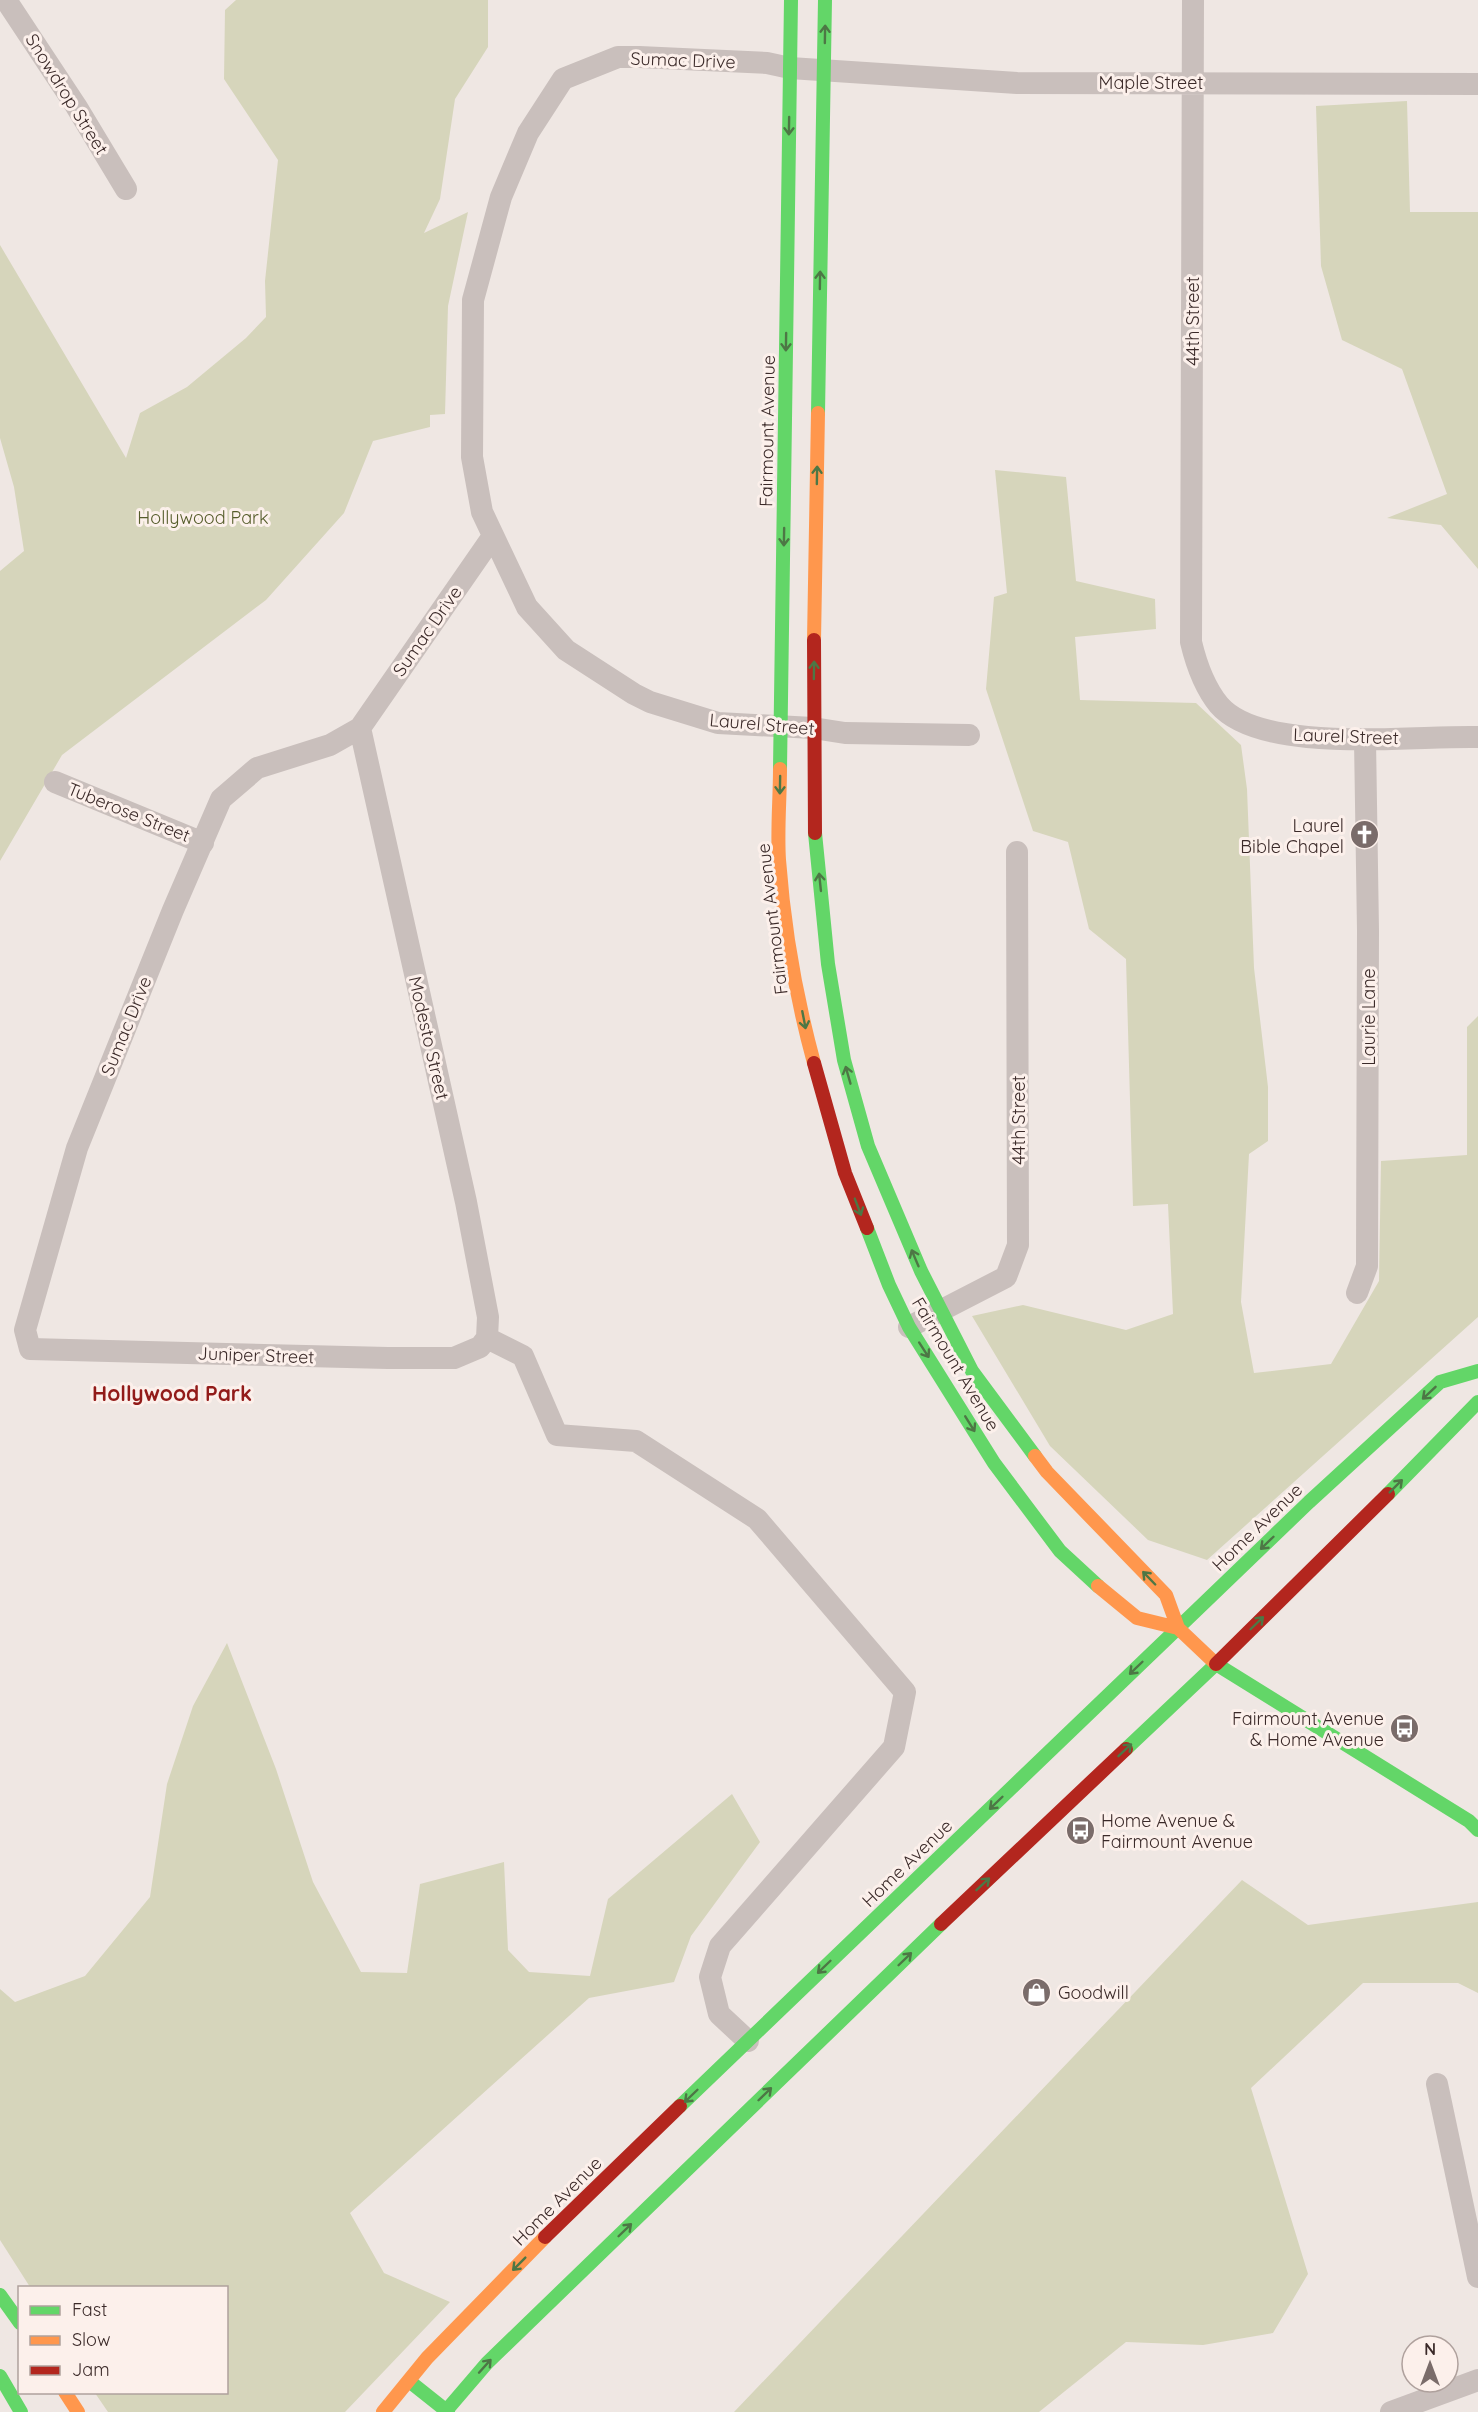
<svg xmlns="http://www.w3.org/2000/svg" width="1478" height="2412" font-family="Quicksand,sans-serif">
<rect width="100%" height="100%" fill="#efe7e3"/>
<path fill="#d6d5bb" d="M236 0H488V47L455 99 440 199 424 233 468 212 448 306 445 414 430 415V427L373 441 344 513 266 600 62 755 0 861V571L24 551 14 487 0 438V245L126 458 140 413 187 387 246 338 266 317 265 281 278 160 224 79 225 10Z
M1407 101 1410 212H1478V569L1441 525 1387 518 1447 494 1402 369 1342 340 1321 266 1316 106Z
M995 470 1066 477 1076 581 1155 599 1156 629 1075 637 1080 700 1196 703 1241 745 1247 789 1254 968 1268 1087V1141L1249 1154 1241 1302 1254 1373 1331 1364 1379 1281 1381 1161 1467 1155V1027L1478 1016V1317L1207 1560 1148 1540 1050 1446 972 1316 1023 1305 1126 1330 1173 1314 1168 1204 1133 1206 1126 959 1089 929 1068 842 1033 831 986 689 994 597 1007 593Z
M227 1643 276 1769 313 1882 361 1972 407 1973 420 1884 504 1862 508 1950 529 1972 590 1976 608 1899 732 1794 760 1842 691 1936 674 1982 589 1998 350 2213 384 2273 450 2302 345 2412H108L95 2393 226 2392V2288L30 2287 0 2240V1989L15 2002 85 1976 150 1897 167 1784 193 1706Z
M1242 1880 1308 1925 1478 1902V1993L1458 1983H1363L1251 2088 1308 2274 1273 2333 1203 2345 1126 2342 1039 2412H734Z"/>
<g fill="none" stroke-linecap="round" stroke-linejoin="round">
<path stroke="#c9bfbc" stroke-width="22" d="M6 0 76 106 126 189
M1193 0 1191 642C1196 663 1205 688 1219 705 1262 755 1415 735 1478 737
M360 728 466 1202 488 1317 487 1338 480 1347 454 1358H388L30 1349 25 1330 77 1148 173 910 221 799 257 768 330 745 360 728 493 536
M969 735 845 733 813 728 718 723 650 702 634 694 566 650 527 607 482 512 472 457 473 300 501 197 528 133 563 79 618 57H639L767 63 790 68 1017 83 1478 84
M55 782 203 843
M1357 1293 1367 1266 1368 931 1365 740
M909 1327 1006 1277 1018 1245 1017 852
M487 1338 523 1356 557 1435 636 1441 757 1519 905 1692 894 1747 720 1946 710 1977 719 2014 748 2041
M1437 2084 1478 2277
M1391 2412 1478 2380"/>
<path stroke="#63d668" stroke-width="14" d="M818 413 825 0
M780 769 791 0
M815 833 828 964 844 1060 868 1146 921 1271 972 1371 1035 1456
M867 1228 889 1285 909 1327 994 1463 1060 1551 1098 1586
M1388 1494 1478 1402
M1178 1628 1309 1502 1440 1382 1478 1371
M1216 1664 1469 1821 1478 1830
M1126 1749 1216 1664
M680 2106 1178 1628
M0 2295 20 2323
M0 2376 21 2412
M409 2381 448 2412
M445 2412 487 2363 941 1924"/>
<path stroke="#ff974d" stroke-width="14" d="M814 640 818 413
M780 769C780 799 777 830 779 860 784 928 796 997 814 1063
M1035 1456 1047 1472 1166 1595 1178 1628 1216 1664
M1098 1586 1137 1618 1178 1628
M65 2392 78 2412
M383 2412 427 2358 545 2237"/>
<path stroke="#b3261e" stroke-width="14" d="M814 640 815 833
M814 1063 845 1173 867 1228
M1216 1664 1388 1494
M941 1924 1126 1749
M545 2237 680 2106"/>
</g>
<defs><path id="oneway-shaft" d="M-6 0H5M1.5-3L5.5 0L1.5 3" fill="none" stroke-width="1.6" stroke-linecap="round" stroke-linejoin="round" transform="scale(1.5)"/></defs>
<g stroke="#4d7745">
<use href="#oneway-shaft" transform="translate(825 34) rotate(-89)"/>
<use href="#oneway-shaft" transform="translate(789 126) rotate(91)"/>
<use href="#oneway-shaft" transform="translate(820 280) rotate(-89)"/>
<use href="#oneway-shaft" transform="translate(786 342) rotate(91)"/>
<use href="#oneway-shaft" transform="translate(817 475) rotate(-89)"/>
<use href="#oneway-shaft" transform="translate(784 537) rotate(91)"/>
<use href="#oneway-shaft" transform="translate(814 670) rotate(-89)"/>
<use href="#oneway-shaft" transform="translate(780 785) rotate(91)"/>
<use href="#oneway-shaft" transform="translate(820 882) rotate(-96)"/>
<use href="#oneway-shaft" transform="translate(804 1020) rotate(79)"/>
<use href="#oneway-shaft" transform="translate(848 1075) rotate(-106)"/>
<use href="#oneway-shaft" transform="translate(858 1207) rotate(69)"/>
<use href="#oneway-shaft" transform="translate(915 1258) rotate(-113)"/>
<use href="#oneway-shaft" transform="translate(924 1350) rotate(57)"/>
<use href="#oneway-shaft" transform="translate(1429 1393) rotate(137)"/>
<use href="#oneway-shaft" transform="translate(970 1424) rotate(58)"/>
<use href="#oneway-shaft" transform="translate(1396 1486) rotate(-45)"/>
<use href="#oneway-shaft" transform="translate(1267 1543) rotate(136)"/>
<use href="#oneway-shaft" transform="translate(1149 1578) rotate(-134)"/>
<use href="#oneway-shaft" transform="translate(1257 1623) rotate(-44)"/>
<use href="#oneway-shaft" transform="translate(1136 1668) rotate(136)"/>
<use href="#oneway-shaft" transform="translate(1125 1750) rotate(-43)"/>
<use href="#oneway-shaft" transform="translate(996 1803) rotate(136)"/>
<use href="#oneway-shaft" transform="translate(983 1884) rotate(-43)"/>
<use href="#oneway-shaft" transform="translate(905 1959) rotate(-44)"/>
<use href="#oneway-shaft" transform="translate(824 1967) rotate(136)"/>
<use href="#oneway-shaft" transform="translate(765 2094) rotate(-44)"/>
<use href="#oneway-shaft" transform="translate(691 2096) rotate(136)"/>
<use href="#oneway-shaft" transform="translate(625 2230) rotate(-44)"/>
<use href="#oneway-shaft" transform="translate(519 2264) rotate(135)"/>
<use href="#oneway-shaft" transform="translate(485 2366) rotate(-48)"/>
</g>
<defs>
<symbol id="church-disc" viewBox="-11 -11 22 22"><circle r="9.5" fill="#7a6c6a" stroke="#fcf0eb"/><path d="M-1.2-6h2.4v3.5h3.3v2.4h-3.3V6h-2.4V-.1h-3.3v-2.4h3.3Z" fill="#fff"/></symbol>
<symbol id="bus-disc" viewBox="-11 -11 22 22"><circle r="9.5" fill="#7a6c6a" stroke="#fcf0eb"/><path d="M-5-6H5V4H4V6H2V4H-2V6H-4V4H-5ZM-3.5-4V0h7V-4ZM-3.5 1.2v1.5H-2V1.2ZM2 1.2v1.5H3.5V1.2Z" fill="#fff"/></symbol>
<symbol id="shop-disc" viewBox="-11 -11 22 22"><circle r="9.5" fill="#7a6c6a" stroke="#fcf0eb"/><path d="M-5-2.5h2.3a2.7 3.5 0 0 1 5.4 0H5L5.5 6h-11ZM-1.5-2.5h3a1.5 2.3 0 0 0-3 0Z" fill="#fff"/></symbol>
</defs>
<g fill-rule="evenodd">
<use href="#church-disc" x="1348" y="818" width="33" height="33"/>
<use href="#bus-disc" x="1388" y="1712" width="33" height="33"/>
<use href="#bus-disc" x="1064" y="1814" width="33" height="33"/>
<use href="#shop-disc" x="1020" y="1976" width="33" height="33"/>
</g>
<g text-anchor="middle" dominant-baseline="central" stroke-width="6" stroke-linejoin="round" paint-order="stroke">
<g font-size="18" fill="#3b2a29" stroke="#fcf0eb">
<text transform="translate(683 60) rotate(2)">Sumac Drive</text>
<text x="1151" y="82">Maple Street</text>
<text transform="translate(67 94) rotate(58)">Snowdrop Street</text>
<text transform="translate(1192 321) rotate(-90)">44th Street</text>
<text transform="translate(767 431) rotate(-89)">Fairmount Avenue</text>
<text transform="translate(427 631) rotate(-55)">Sumac Drive</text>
<text transform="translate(762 724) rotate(5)">Laurel Street</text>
<text transform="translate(1346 736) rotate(2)">Laurel Street</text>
<text transform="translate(129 812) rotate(22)">Tuberose Street</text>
<text transform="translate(772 919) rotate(-97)">Fairmount Avenue</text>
<text transform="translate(1368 1017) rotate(-90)">Laurie Lane</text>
<text transform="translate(126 1026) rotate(-68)">Sumac Drive</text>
<text transform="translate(429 1038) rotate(77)">Modesto Street</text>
<text transform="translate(1018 1120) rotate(-90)">44th Street</text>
<text transform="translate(256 1355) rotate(2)">Juniper Street</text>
<text transform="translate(956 1364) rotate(59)">Fairmount Avenue</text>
<text transform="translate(1257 1527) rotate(-44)">Home Avenue</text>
<text transform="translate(907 1863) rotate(-44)">Home Avenue</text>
<text transform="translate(557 2201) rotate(-45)">Home Avenue</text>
</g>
<g font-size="18" fill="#555c2a" stroke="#fcf0eb">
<text x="203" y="517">Hollywood Park</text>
</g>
<g font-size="18" fill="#3b2a29" stroke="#fcf0eb" text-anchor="end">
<text x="1344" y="825">Laurel<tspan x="1344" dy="21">Bible Chapel</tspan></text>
<text x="1384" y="1718">Fairmount Avenue<tspan x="1384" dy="21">&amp; Home Avenue</tspan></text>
<text x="1101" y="1820" text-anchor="start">Home Avenue &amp;<tspan x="1101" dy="21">Fairmount Avenue</tspan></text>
<text x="1058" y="1992" text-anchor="start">Goodwill</text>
</g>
<g font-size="21" font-weight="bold" fill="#921b19" stroke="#fcf0eb">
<text x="172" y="1393">Hollywood Park</text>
</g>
</g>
<rect x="18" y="2286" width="210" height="108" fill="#fcf0eb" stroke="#afa19d" stroke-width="1.5"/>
<rect x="30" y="2306" width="30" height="9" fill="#63d668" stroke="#afa19d" stroke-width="1.5"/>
<text x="72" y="2316" font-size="18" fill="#3b2a29">Fast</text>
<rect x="30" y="2336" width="30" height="9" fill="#ff974d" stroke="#afa19d" stroke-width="1.5"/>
<text x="72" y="2346" font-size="18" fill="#3b2a29">Slow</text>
<rect x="30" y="2366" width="30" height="9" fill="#b3261e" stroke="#afa19d" stroke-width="1.5"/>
<text x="72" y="2376" font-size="18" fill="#3b2a29">Jam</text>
<g transform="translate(1430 2364)"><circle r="28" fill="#fcf0eb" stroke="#afa19d" stroke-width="1.5"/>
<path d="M0-4.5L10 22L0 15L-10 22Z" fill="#7a6c6a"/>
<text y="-9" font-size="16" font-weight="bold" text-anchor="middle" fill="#3b2a29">N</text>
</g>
</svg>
